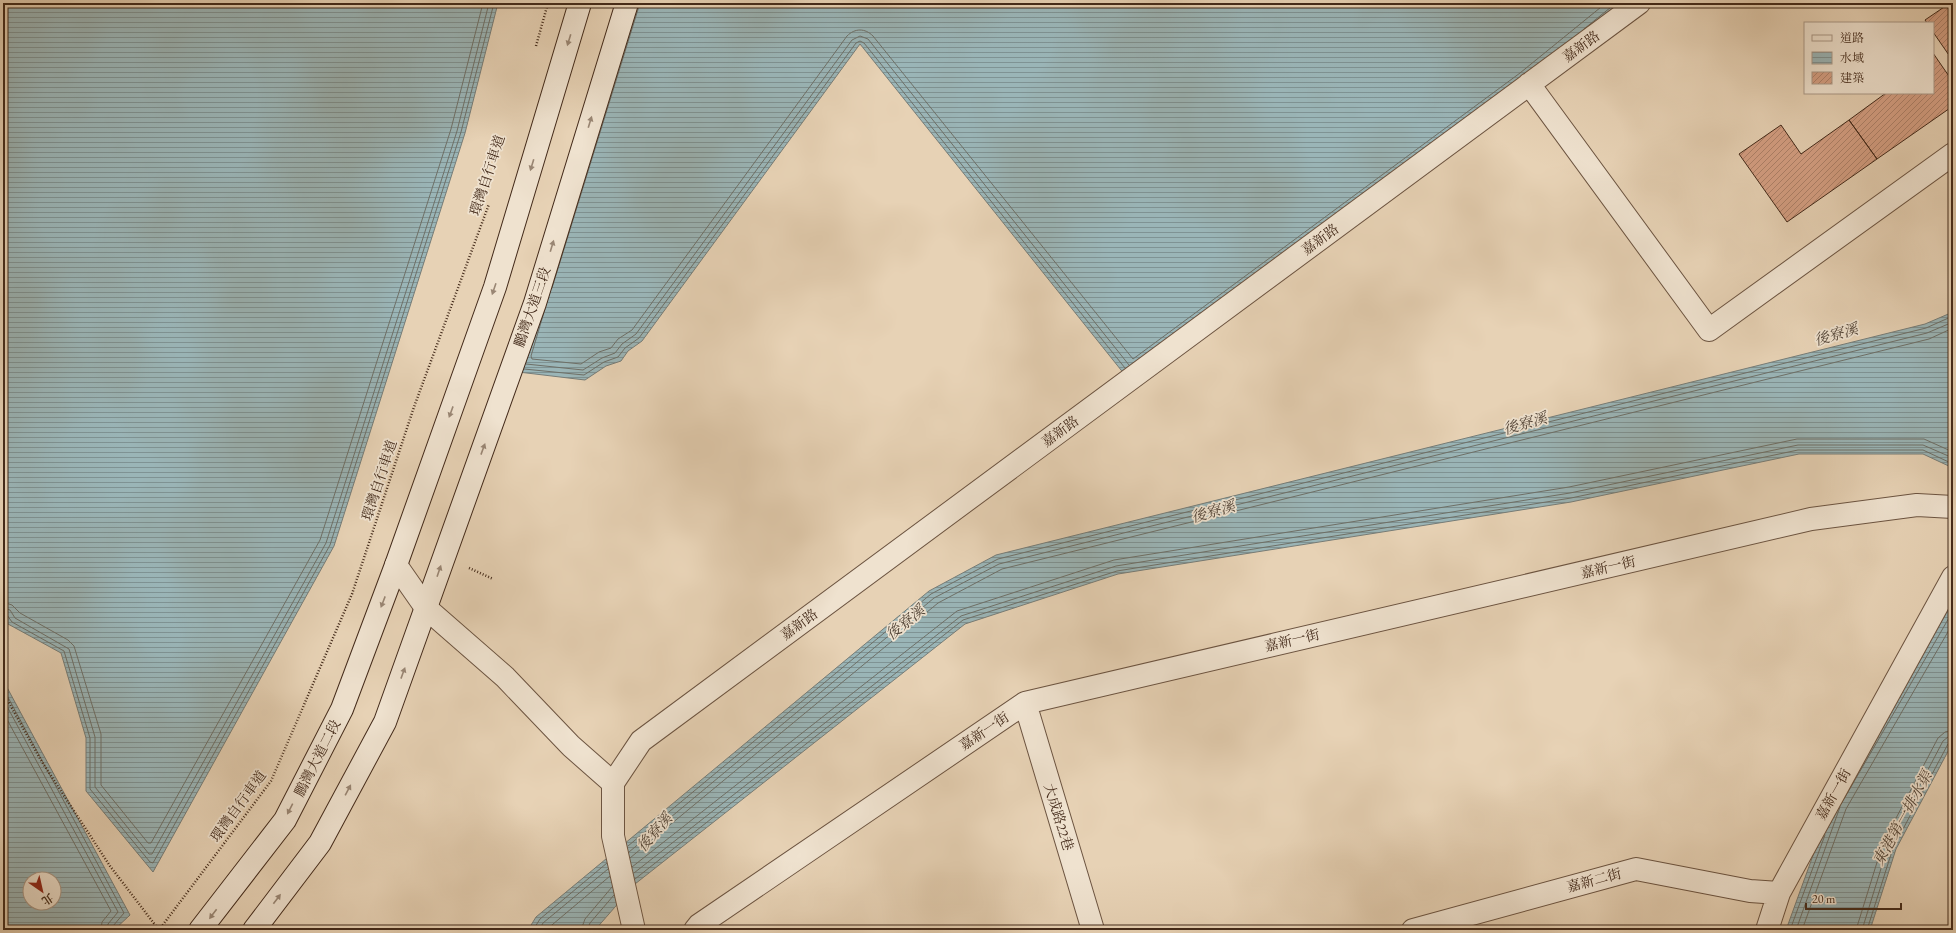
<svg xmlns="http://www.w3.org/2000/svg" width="1956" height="933" font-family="'EB Garamond','Noto Serif TC',serif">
<defs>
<pattern id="water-rules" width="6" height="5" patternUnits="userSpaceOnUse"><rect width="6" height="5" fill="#9ab5b7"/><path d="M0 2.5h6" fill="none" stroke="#7f9394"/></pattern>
<pattern id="building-hatch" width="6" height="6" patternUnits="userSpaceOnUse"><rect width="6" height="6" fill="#d49f83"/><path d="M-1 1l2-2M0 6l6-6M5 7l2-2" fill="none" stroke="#ae826a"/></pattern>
</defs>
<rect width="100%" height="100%" fill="#e7d2b5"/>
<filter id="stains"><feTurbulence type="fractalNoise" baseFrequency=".005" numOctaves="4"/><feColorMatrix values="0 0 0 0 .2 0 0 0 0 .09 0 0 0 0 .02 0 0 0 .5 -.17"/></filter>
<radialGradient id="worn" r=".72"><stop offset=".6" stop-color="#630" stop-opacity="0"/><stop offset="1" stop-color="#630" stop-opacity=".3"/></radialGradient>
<path fill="url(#water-rules)" stroke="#777d78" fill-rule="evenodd" d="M3 3H498L465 133 334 546 153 872 86 791V738L61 653 8 624 3 614Z
M626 3H1630L1129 380 860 44 642 341 628 351 621 361 606 366 585 380 510 371Z
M1953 312V468L1923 454H1799L1571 502 1118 574 965 624 635 884 595 930H528L536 917 929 591 996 555 1925 324Z
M1953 593V742L1896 849 1870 930H1786L1832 803Z
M3 680 130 915 114 930H3ZM30 879H54V903H30Z"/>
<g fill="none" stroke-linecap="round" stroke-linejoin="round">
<path stroke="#6e7068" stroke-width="1" d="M1584 29 1616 3
M552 288 640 3
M545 309 531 356 532 359 581 364 599 352 611 348 618 339 632 330 847 36C855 28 865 28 873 36L1133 359 1520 73 1606 3
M526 364 583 370 602 358 615 353 622 344 636 334 852 40 860 36 868 39 1129 365
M524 369 584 375 604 362 618 357 625 348 639 338 856 43 860 41 864 43 1125 368
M3 602 12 605 20 613 68 640 74 646 101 734V785L148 843H151L320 540 451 129 483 3
M3 608 10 610 15 618 69 649 95 737V787L149 854H152L326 543 457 131 489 3
M3 614 7 615 12 622 64 651 90 738V789L150 862 153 863 330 545 461 132 494 3
M3 688 124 913 113 926 112 930
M3 699 118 912 108 924 107 930
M3 712 111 911 102 922 101 930
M1841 804 1953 611
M628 846 931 594 998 559 1926 328 1953 316
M629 852 934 598 999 564 1927 333 1953 322
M630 858 938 603 1002 569 1929 339 1953 328
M632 867 957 611 1114 560 1569 487 1797 439H1924L1953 452
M634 873 961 616 1116 566 1570 493 1798 445H1923L1953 458
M635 879 963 620 1117 571 1571 498 1798 450H1923L1953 464
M533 930 540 919 607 863
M539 930 543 923 608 869
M546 930 610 876
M581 930 585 919 612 887
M587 930 590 923 614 895
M1790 930 1825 835
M1796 930 1840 807
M1802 930 1846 809 1953 623
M1856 930 1883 843 1938 738 1945 732 1953 730
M1862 930 1888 846 1943 741 1948 737 1953 736
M1867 930 1893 848 1948 744 1953 741"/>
</g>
<path fill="url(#building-hatch)" stroke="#432a1a" d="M1950 3H1953V61L1933 32V23H1927L1925 20Z
M1933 53 1953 82V106L1877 159 1849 120 1886 93H1933Z
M1849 120 1877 159 1787 222 1739 154 1781 125 1801 154Z"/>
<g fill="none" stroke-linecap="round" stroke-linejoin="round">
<defs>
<path id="street" d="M1529 84 1709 330 1953 154
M396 565 426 608 505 677 571 746 613 783
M1025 703 1093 930
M634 930 613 836V783L641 741 1639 3
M695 930 699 925 1025 703 1811 519 1917 505 1953 507
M1413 930 1636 869 1750 891 1779 893
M1767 930 1779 893 1953 577"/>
<path id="secondary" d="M200 930 285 820 342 709 396 565 495 287 580 3
M254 930 320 843 385 722 535 303 627 3"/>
</defs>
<use href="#street" stroke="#6c5441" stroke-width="24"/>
<use href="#secondary" stroke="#432a1a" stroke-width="24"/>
<path stroke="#432a1a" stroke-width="2.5" stroke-dasharray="1 2" stroke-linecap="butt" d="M536 46 548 3
M469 568 493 579
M3 692 42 762 110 866 159 930
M159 930 271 781 352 594 414 407 489 204"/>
<use href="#street" stroke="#efe2cf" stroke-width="22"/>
<use href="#secondary" stroke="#efe2cf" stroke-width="22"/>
</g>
<defs><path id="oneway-solid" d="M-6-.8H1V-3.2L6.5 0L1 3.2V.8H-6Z"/></defs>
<g fill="#998674">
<use href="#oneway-solid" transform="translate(569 40) rotate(107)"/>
<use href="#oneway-solid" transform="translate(590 122) rotate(-73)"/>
<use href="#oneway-solid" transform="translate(532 165) rotate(107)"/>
<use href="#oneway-solid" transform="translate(552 246) rotate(-73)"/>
<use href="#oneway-solid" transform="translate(494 289) rotate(109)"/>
<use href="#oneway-solid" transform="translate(451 412) rotate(110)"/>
<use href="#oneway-solid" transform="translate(483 449) rotate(-70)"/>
<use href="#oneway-solid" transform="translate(439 571) rotate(-71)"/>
<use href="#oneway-solid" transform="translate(383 602) rotate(111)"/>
<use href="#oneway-solid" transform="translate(403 673) rotate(-70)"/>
<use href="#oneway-solid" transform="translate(348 790) rotate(-62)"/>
<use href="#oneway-solid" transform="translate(290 809) rotate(117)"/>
<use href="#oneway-solid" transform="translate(277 899) rotate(-53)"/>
<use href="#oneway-solid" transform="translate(213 914) rotate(127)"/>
</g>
<g text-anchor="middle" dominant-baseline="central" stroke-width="3.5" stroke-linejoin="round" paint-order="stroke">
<g font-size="14" fill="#432a1a" stroke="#efe2cf">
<text transform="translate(1581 46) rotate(-36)">嘉新路</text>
<text transform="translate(487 175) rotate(-72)">環灣自行車道</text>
<text transform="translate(1320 239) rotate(-36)">嘉新路</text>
<text transform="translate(532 307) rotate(-71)">鵬灣大道三段</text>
<text transform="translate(1060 431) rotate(-36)">嘉新路</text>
<text transform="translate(379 480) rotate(-72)">環灣自行車道</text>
<text transform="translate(1608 567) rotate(-13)">嘉新一街</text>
<text transform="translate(799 624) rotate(-36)">嘉新路</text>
<text transform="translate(1292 640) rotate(-13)">嘉新一街</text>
<text transform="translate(984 731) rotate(-34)">嘉新一街</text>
<text transform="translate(317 758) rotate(-63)">鵬灣大道二段</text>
<text transform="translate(1833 794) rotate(-61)">嘉新一街</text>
<text transform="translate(238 806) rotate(-54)">環灣自行車道</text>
<text transform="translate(1059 817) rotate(73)">大成路22巷</text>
<text transform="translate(1594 880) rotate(-15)">嘉新二街</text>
</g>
<g font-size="15" font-style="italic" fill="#544639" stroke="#efe2cf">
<text transform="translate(1836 334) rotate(-16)">後寮溪</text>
<text transform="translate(1525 423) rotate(-16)">後寮溪</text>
<text transform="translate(1213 511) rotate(-16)">後寮溪</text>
<text transform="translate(905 622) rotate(-39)">後寮溪</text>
<text transform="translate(1902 818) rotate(-61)">東港第一排水渠</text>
<text transform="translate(654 832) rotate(-49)">後寮溪</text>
</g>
</g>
<rect width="1956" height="933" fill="none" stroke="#e7d2b5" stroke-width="16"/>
<rect x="4" y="4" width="1948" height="925" fill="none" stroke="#432a1a" stroke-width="2"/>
<rect x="8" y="8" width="1940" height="917" fill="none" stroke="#432a1a"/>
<rect x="1804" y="22" width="130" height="72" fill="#efe2cf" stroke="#aa9887"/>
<rect x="1812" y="35" width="20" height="6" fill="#efe2cf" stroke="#aa9887"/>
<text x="1840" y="42" font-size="12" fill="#432a1a">道路</text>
<rect x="1812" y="52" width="20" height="12" fill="url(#water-rules)" stroke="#aa9887"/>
<text x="1840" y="62" font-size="12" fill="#432a1a">水域</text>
<rect x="1812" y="72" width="20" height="12" fill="url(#building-hatch)" stroke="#aa9887"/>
<text x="1840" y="82" font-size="12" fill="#432a1a">建築</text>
<g transform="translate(42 891) rotate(146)"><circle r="19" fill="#efe2cf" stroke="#aa9887"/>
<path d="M0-3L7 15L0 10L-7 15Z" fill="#8f2418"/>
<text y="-6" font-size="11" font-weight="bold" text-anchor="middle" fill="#432a1a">北</text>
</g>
<path d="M1806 903v6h95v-6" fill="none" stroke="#432a1a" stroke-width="2"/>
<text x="1812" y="903" font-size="12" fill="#432a1a" stroke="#efe2cf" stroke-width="3" paint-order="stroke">20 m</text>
<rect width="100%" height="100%" filter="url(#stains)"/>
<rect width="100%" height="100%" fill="url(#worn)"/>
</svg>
